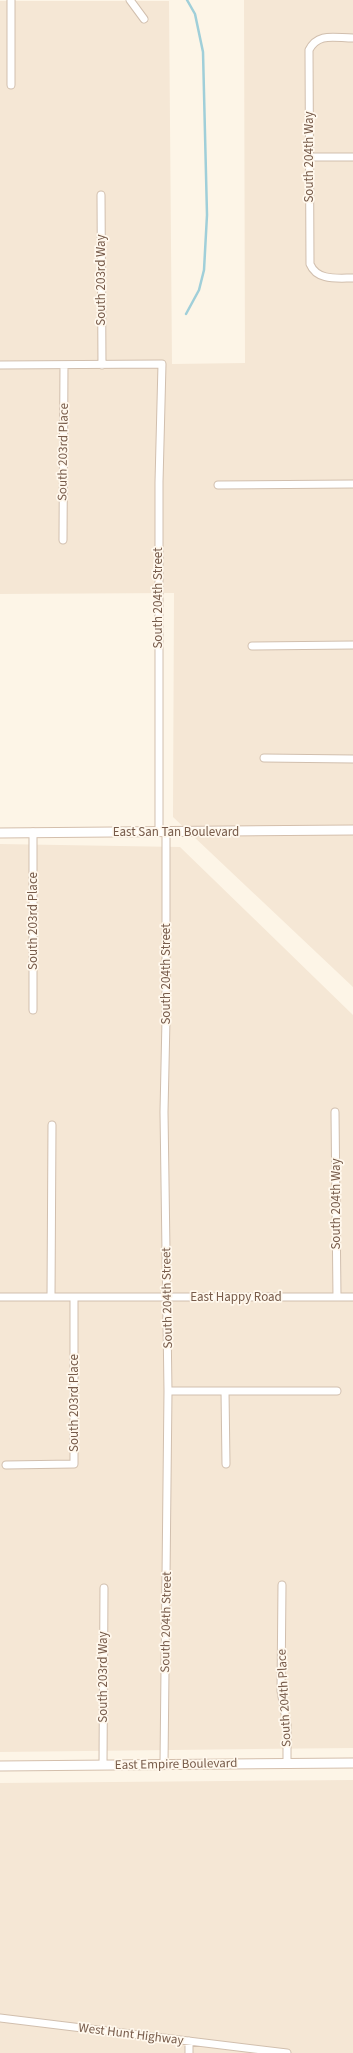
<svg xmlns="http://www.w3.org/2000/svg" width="353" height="2053" font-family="'Source Sans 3',sans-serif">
<rect width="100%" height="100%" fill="#fdf5e7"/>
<path fill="#f5e7d5" d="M244 0H353V987L173 817 174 593 0 594V1H169L172 364 245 363Z
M0 844 180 847 353 1015V1748L0 1752Z
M353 1780V2053H0V1783Z"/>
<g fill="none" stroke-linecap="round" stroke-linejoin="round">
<path stroke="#a0cfd9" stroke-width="2.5" d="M186 314 199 290 204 270 207 215 203 52 195 14 187 0"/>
<defs>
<path id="street" d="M11 0V85
M130 0 144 19
M353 38C335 38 318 32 309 50L310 264C317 281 337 278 353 278
M309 157H353
M101 195 102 365
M0 365 162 364 159 482V832
M218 485 353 484
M63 540 64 365
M252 646 353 645
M264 758 353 759
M33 832V1010
M335 1112 337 1297
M0 1297H353
M51 1297 52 1125
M168 1391H337
M225 1391 226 1464
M6 1465 74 1464V1297
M282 1585 281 1691 287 1725V1763
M164 1764 168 1391 164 1112 166 1019V832
M103 1765 104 1588
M0 2018 287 2053
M189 2053V2041"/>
<path id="secondary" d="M0 833 353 830
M0 1766 353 1763"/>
</defs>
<use href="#street" stroke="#d1bfae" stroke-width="9"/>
<use href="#secondary" stroke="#d4bfac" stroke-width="11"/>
<use href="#street" stroke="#fff" stroke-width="7"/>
<use href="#secondary" stroke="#fff" stroke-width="9"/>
</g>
<g text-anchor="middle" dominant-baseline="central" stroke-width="3.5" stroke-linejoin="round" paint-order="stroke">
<g font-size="13" fill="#775b4a" stroke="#fff8ed">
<text transform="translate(309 157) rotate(-90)">South 204th Way</text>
<text transform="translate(101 280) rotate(-90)">South 203rd Way</text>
<text transform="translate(63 452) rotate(-89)">South 203rd Place</text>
<text transform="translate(158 598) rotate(-90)">South 204th Street</text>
<text x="176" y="832">East San Tan Boulevard</text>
<text transform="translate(33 921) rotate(-90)">South 203rd Place</text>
<text transform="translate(166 974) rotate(-90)">South 204th Street</text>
<text transform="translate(336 1204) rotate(-90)">South 204th Way</text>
<text x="236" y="1297">East Happy Road</text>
<text transform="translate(167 1298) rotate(-91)">South 204th Street</text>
<text transform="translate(74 1403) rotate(-90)">South 203rd Place</text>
<text transform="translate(166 1622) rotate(-89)">South 204th Street</text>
<text transform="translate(103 1677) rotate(-90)">South 203rd Way</text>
<text transform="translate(284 1698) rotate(-93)">South 204th Place</text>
<text transform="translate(176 1764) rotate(-1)">East Empire Boulevard</text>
<text transform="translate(131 2034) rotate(7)">West Hunt Highway</text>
</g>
</g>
</svg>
